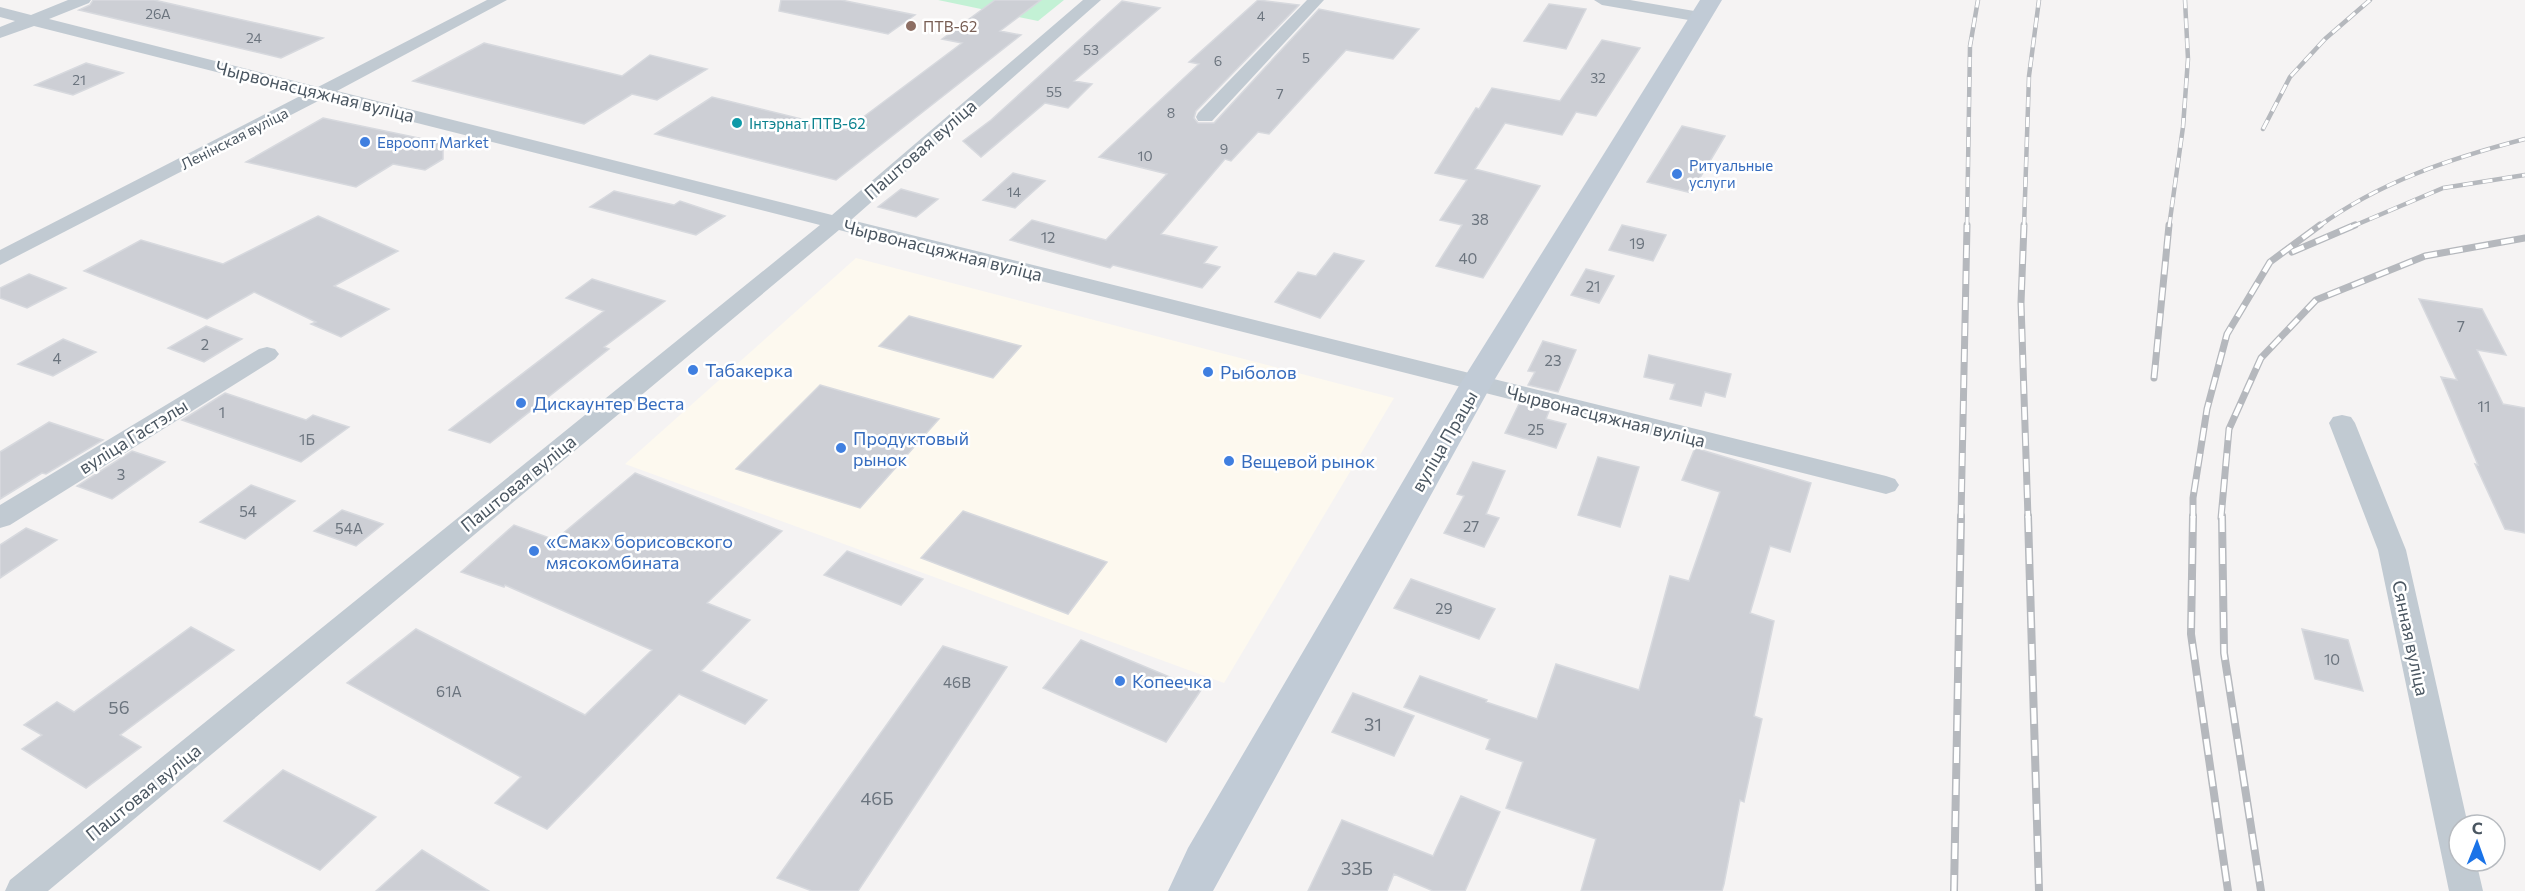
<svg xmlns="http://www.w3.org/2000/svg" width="2525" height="891" font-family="Commissioner,sans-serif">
<rect width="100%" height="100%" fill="#f5f3f3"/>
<path fill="#fdf9ef" d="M856 258 1394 398 1224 683 625 464Z"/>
<path fill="#c3f1d5" d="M938 0H1064L1038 21Z"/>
<path fill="#cdcfd5" stroke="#d7d9de" stroke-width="1.5" d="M93 0H154L323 38 281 58 79 10 90 5Z
M781 0H841L915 15 888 34 779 11Z
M995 0H1041L1000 31 1021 35 836 180 655 134 712 97 846 130 962 43 942 39Z
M1258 0 1299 5 1196 111 1194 118 1198 123H1214L1319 9 1419 29 1393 59 1346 50 1269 134 1258 132 1231 161 1225 159 1161 234 1217 247 1204 263 1220 267 1202 288 1113 265 1110 268 1010 240 1032 220 1106 240 1167 174 1099 157 1199 64 1189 62Z
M1122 1 1160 8 1074 81 1092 84 1068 108 1045 103 981 157 963 141 991 120Z
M1549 4 1586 9 1566 49 1524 41Z
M1602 40 1640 48 1596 116 1576 112 1562 135 1505 123 1475 169 1540 186 1483 278 1436 266 1462 225 1440 220 1467 180 1435 173 1476 108 1479 109 1492 88 1560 101Z
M484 43 622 76 650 55 707 69 657 100 632 94 584 124 413 81Z
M86 63 123 73 73 95 35 85Z
M323 118 443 143V159L425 170 393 164 356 187 246 162Z
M1682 126 1725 136 1691 193 1647 182Z
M1013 173 1045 181 1015 208 983 200Z
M901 189 938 199 916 217 878 207Z
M614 191 674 205 680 201 725 216 696 235 590 207Z
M318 216 398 251 334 286 389 309 341 337 311 324 316 322 254 292 207 319 84 271 141 240 223 264Z
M1622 225 1666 235 1653 261 1609 250Z
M1334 253 1364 261 1320 318 1275 302 1298 272 1316 276Z
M1586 269 1614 276 1599 303 1571 295Z
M29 274 66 288 27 308 0 298V288Z
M592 279 665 301 604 347 609 349 490 443 449 430 604 311 566 298Z
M2419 299 2482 309 2506 355 2477 350 2503 404 2525 408V533L2505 529 2475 464 2478 465 2441 377 2457 380Z
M909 316 1021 346 993 378 879 346Z
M206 326 242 339 204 362 168 348Z
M63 339 96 352 53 376 18 364Z
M1543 341 1576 350 1558 392 1528 385 1535 372 1528 371Z
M1649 355 1731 374 1725 397 1705 392 1701 406 1670 399 1675 384 1644 377Z
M820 385 939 419 860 508 736 469Z
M225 393 306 420 313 415 349 427 301 462 182 420Z
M1519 404 1549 411 1546 419 1566 424 1556 448 1505 433Z
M49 422 103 440 46 474 42 473 0 499V452Z
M1695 448 1811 483 1790 552 1770 546 1750 613 1774 621 1754 716 1762 719 1744 802 1740 800 1724 884 1722 891H1581L1596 839 1506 808 1523 762 1486 749 1490 739 1404 707 1420 676 1487 700 1486 702 1537 719 1556 664 1639 690 1670 576 1689 581 1720 492 1682 480Z
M132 451 165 462 112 499 77 486Z
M1598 457 1639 467 1620 527 1578 515Z
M1473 462 1505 471 1486 514 1499 518 1484 547 1444 533 1464 496 1457 494Z
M635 473 782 531 707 603 750 620 701 671 767 700 745 724 679 694 547 829 495 803 521 777 347 683 416 629 585 715 652 650 505 585 504 587 461 572 514 525 555 540Z
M251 485 295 501 245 539 200 522Z
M342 510 383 524 356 546 314 531Z
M963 511 1107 562 1068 614 921 558Z
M26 528 57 540 0 578V545Z
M847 551 923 579 901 605 824 575Z
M1411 579 1495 609 1479 639 1394 608Z
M191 627 234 650 120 735 141 747 86 788 22 749 42 735 24 725 57 702 74 712Z
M2302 629 2348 640 2363 691 2315 679Z
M1081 640 1201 690 1166 742 1043 688Z
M943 646 1007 667 858 891H812L777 878Z
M1353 693 1414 716 1394 756 1332 732Z
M283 770 376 817 320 870 224 821Z
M1461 796 1500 812 1465 891H1433L1394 874 1387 891H1308L1342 820 1433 856Z
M422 850 489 891H376Z"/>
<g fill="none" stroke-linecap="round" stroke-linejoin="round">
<path fill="#c1cad2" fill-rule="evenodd" d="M68 0H91L89 3 49 19 318 87 487 0H507L337 91 832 215 1083 0H1101L851 220 1886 476 1895 479 1899 485 1895 491 1886 494 839 230 48 891H5L10 880 820 225 322 99 0 265V250L304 94 34 26 0 38V27L15 21 0 17V7L31 15Z
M1307 0H1324L1212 121H1198L1196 117 1198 113Z
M1594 0H1630L1700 12 1708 17 1700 22 1602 5Z
M267 347 275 349 279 354 275 359 10 525 0 528V505L259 349Z
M2342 415 2351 417 2355 423 2406 550 2468 825H2459V861H2476L2483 891H2449L2378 550 2329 423 2333 417Z"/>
<path fill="#c1cbd6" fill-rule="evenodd" d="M1700 0H1722L1492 384 1213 891H1168L1188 848 1460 384Z"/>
<defs>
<path id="rail-far2" d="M2263 129 2290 77 2325 39 2370 0
M1967 227 1970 46 1978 0
M2024 227 2029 76 2039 0
M2169 227 2183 127 2188 59 2185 0
M2318 227C2379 182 2452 158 2525 139
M2351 227 2443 188 2525 175"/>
<path id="rail-far1" d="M2024 225 2021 303 2028 518
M2292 252 2355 225
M2154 378 2169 225
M1961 518 1967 225
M2193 518V498L2207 409 2227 334 2270 262 2320 225
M2221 518 2229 429 2261 358 2316 300 2425 256 2525 238"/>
<path id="rail" d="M2028 516 2039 891
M2193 516 2191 634 2228 891
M2222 516 2224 653 2261 891
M1954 891 1961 516"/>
</defs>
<use href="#rail-far2" stroke="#b5b8bd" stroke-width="4.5"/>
<use href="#rail-far1" stroke="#b5b8bd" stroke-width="7"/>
<use href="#rail" stroke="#b5b8bd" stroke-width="8"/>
<use href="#rail-far2" stroke="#fff" stroke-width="3" stroke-dasharray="10" stroke-linecap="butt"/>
<use href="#rail-far1" stroke="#fff" stroke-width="4.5" stroke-dasharray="13" stroke-linecap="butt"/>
<use href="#rail" stroke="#fff" stroke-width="5" stroke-dasharray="16" stroke-linecap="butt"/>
</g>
<circle fill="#8d6e63" stroke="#fff" stroke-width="2" cx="911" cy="26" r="6"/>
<circle fill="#0f9aa8" stroke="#fff" stroke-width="2" cx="737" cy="123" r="6"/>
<g fill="#3f7fe0" stroke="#fff" stroke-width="2">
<circle cx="365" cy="142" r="6"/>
<circle cx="1677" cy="174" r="6"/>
<circle cx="693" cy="370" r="6"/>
<circle cx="1208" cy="372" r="6"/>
<circle cx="521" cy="403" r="6"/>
<circle cx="841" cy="448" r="6"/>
<circle cx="1229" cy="461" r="6"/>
<circle cx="534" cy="551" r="6"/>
<circle cx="1120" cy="681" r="6"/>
</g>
<g text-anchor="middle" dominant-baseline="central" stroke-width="5" stroke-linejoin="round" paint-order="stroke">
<g font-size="14" fill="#6b747e">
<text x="158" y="13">26А</text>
<text x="1261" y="15">4</text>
<text x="254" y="37">24</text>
<text x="1091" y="49">53</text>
<text x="1306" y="57">5</text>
<text x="1218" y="60">6</text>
<text x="1598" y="77">32</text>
<text x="79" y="79">21</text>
<text x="1054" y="91">55</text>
<text x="1280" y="93">7</text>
<text x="1171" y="112">8</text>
<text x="1224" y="148">9</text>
<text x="1145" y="155">10</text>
<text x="1014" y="191">14</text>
</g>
<g font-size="15" fill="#785e54" stroke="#fff" text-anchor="start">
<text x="923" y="26">ПТВ-62</text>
</g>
<g font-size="15" fill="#0d838f" stroke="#fff" text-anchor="start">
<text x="749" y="123">Інтэрнат ПТВ-62</text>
</g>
<g font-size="15" fill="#4a5661" stroke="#fff">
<text transform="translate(234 138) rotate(-27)">Ленінская вуліца</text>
</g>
<g font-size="15" fill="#366cbe" stroke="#fff" text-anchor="start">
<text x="377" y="142">Евроопт Market</text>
<text x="1689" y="165">Ритуальные<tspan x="1689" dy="17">услуги</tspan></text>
</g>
<g font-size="15" fill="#6b747e">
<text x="1480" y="219">38</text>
<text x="1048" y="237">12</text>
<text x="1637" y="243">19</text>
<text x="1468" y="258">40</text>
<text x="1593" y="286">21</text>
<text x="2461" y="326">7</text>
<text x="205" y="344">2</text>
<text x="57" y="358">4</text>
<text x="1553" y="360">23</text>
<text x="2484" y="406">11</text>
<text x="222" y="412">1</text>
<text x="1536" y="429">25</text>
<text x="307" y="439">1Б</text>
<text x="121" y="474">3</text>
<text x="248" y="511">54</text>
<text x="1471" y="526">27</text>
<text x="349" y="528">54А</text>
<text x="1444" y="608">29</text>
<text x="2332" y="659">10</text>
<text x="957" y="682">46В</text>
<text x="449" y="691">61А</text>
</g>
<g font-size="18" fill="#4a5661" stroke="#fff">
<text transform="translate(315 91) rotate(14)">Чырвонасцяжная вуліца</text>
<text transform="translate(920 149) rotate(-41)">Паштовая вуліца</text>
<text transform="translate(943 250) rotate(14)">Чырвонасцяжная вуліца</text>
<text transform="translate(1606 416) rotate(14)">Чырвонасцяжная вуліца</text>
<text transform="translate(133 436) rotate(-32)">вуліца Гастэлы</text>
<text transform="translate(1444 441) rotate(-60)">вуліца Працы</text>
<text transform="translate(518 483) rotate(-39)">Паштовая вуліца</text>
<text transform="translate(2411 638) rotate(78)">Сянная вуліца</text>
<text transform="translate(143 792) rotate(-39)">Паштовая вуліца</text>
</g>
<g font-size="18" fill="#366cbe" stroke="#fff" text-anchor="start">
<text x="705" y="370">Табакерка</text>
<text x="1220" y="372">Рыболов</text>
<text x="533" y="403">Дискаунтер Веста</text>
<text x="853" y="438">Продуктовый<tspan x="853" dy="21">рынок</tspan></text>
<text x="1241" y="461">Вещевой рынок</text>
<text x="546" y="541">«Смак» борисовского<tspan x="546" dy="21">мясокомбината</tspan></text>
<text x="1132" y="681">Копеечка</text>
</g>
<g font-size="18" fill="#6b747e">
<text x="119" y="707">56</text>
<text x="1373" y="724">31</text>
<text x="877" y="798">46Б</text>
<text x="1357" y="868">33Б</text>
</g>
</g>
<g transform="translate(2477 843) rotate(1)"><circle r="28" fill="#ffffff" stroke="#b7bbc0" stroke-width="1.5"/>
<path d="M0-4.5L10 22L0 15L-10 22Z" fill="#1a73e8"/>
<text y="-9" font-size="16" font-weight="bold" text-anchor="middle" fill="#4a5661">С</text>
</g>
</svg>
